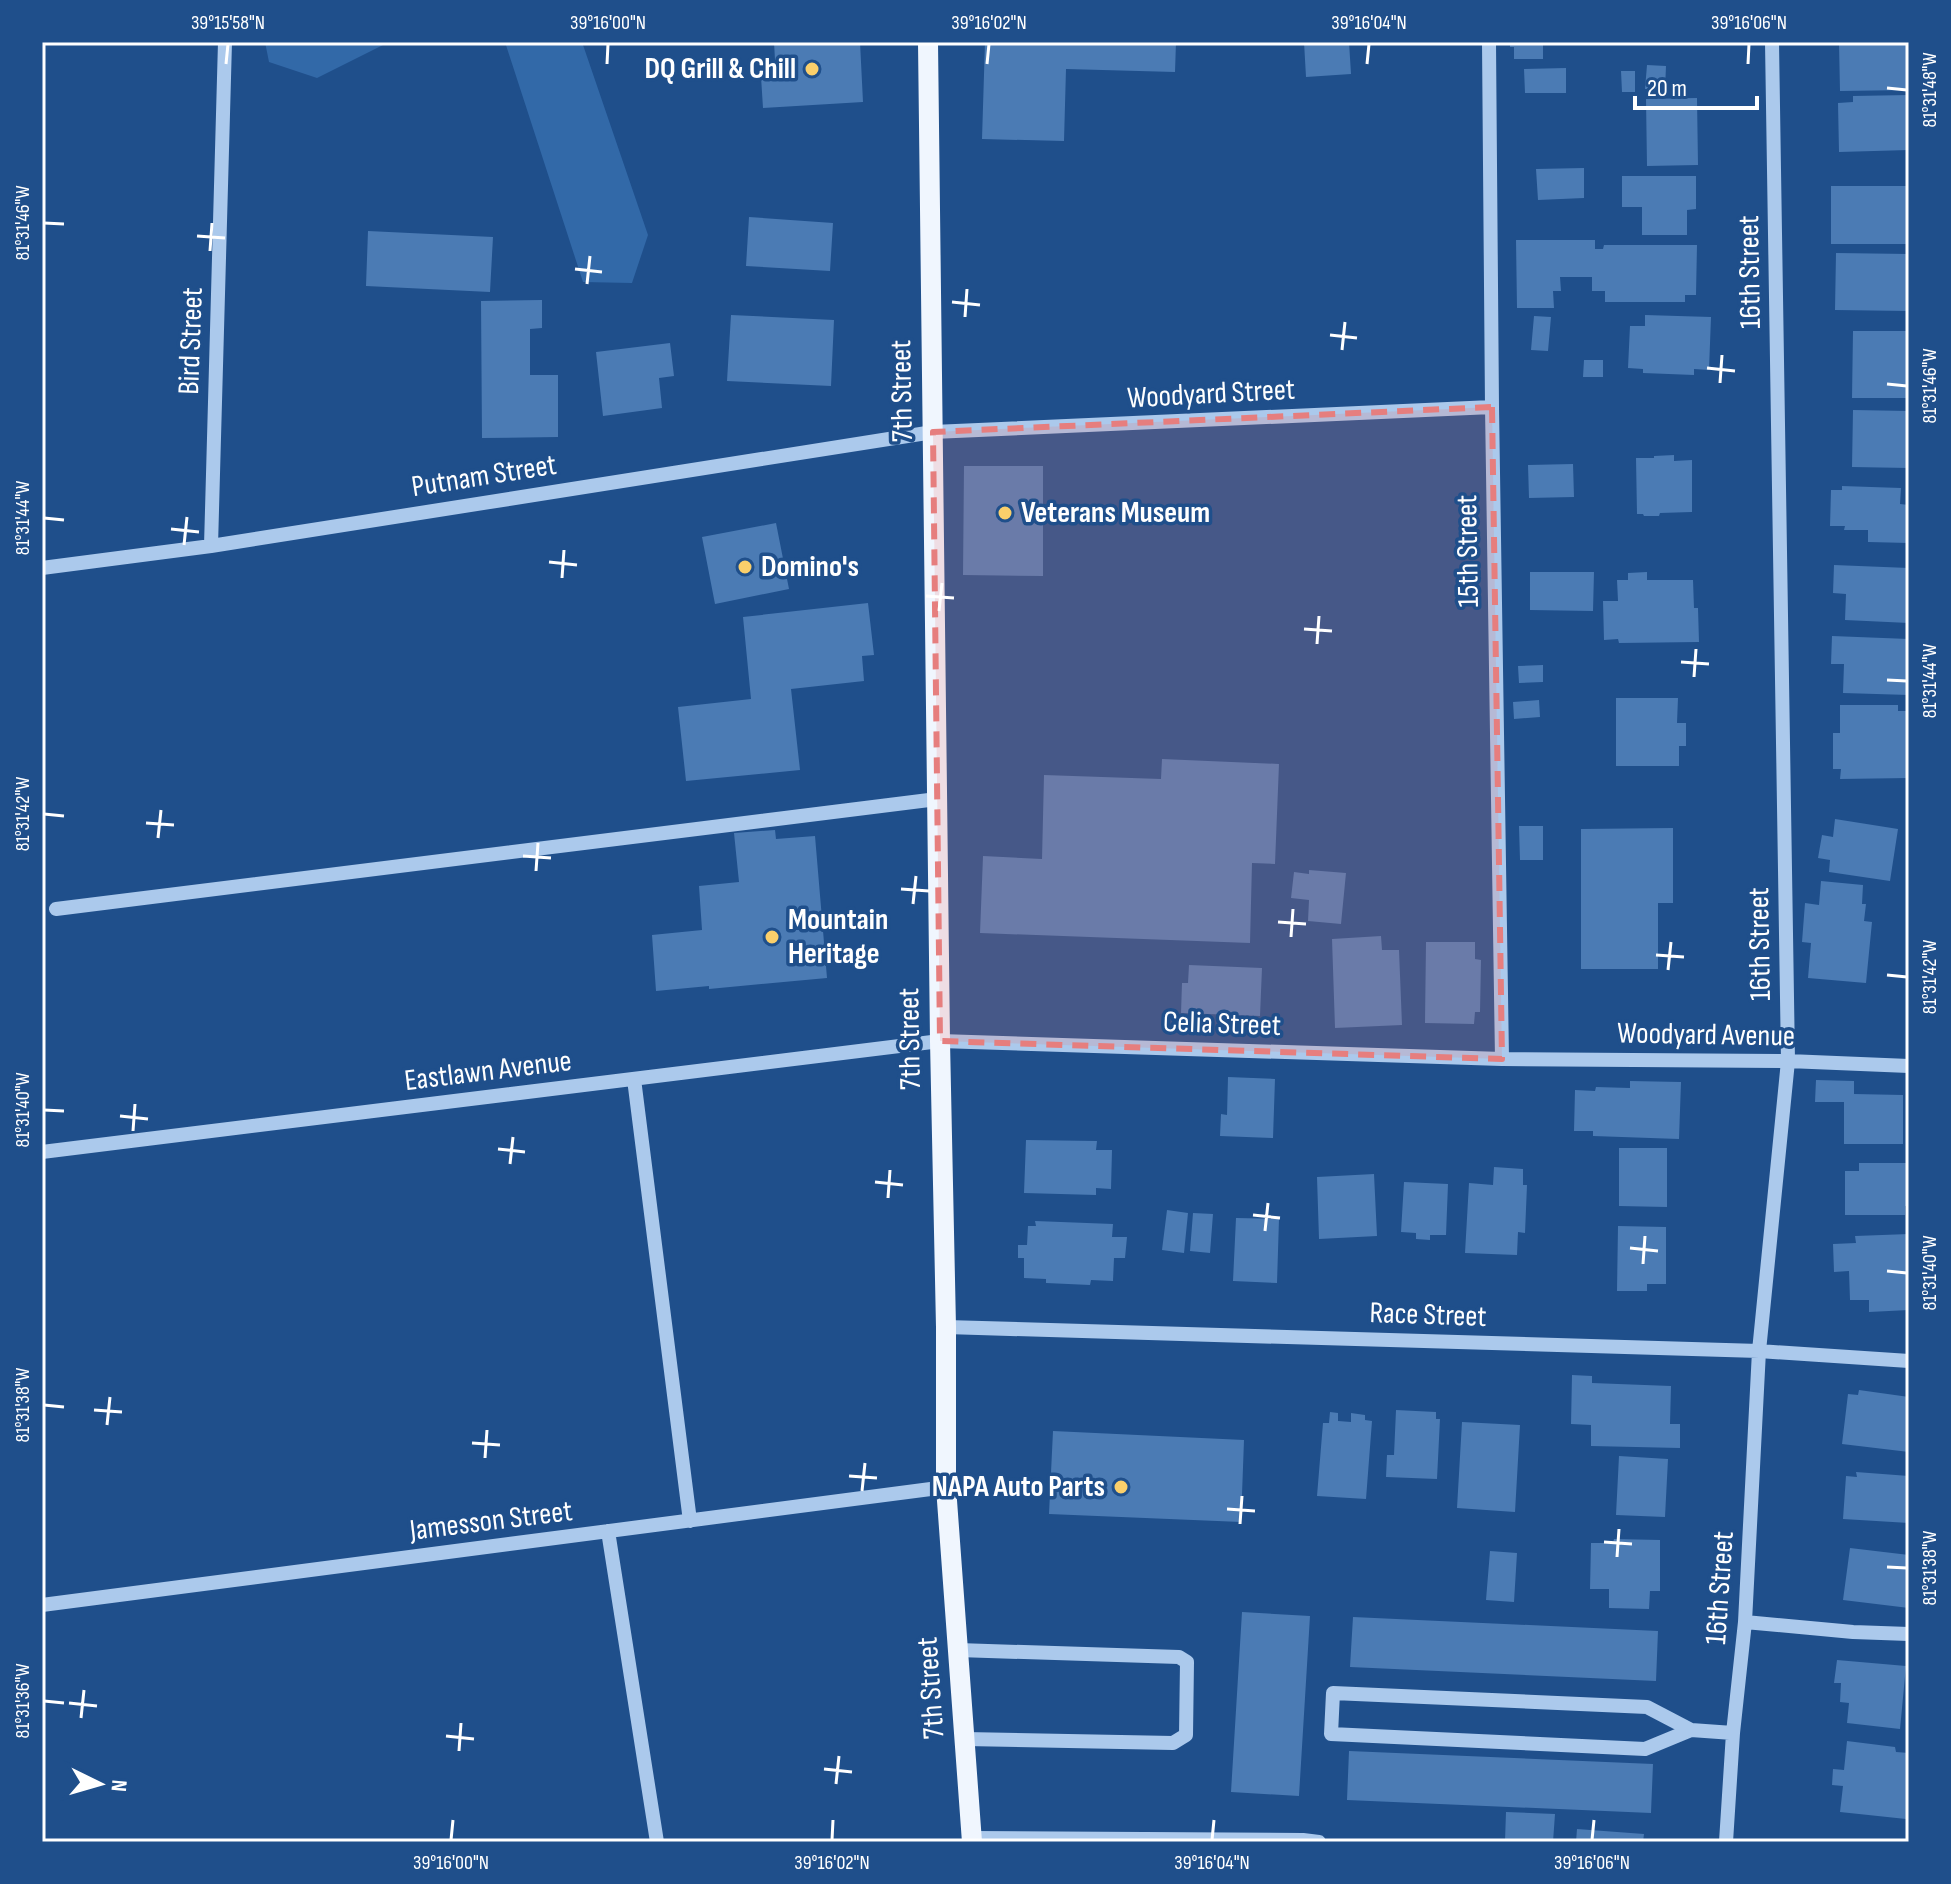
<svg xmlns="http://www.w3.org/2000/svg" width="1951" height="1884" font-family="'Sofia Sans Condensed',sans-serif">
<rect width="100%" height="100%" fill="#1f4f8b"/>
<path fill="#3269a8" d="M265 42H389L317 78 269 62Z
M505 42H582L648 235 632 283 583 282Z"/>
<path fill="#4b7bb4" d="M774 42H860L863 102 763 108 760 61 775 60Z
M985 42H1176L1175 72 1066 69 1064 141 982 139Z
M1304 42H1349L1351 74 1306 77Z
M1510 42H1560V45H1543V59H1514V47H1510Z
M1909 42V90L1840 91 1839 43Z
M1647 65 1666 66 1665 90 1645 89Z
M1566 68V93H1525L1524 69Z
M1621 71H1635V92H1622Z
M1909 95V150L1839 152 1838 103 1853 102V96Z
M1697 98 1698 165 1647 166 1646 99Z
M1584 168V198L1538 200 1536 169Z
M1622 176H1696V209L1687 210V235H1642V207H1622Z
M1831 186H1909V244H1831Z
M749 217 833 223 830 271 746 266Z
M368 231 493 237 490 292 366 286Z
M1516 240H1595V249H1603L1604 245H1697L1696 295H1685V302H1605V291H1592V277H1560L1561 291H1553L1554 308H1517Z
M1836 253 1909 254V311L1835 310Z
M542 300V328L530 329V375H558V437L482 438 481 301Z
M731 315 834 320 831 386 727 381Z
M1645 315 1711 317 1709 370 1694 369V375L1643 373V369L1628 368 1630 326H1645Z
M1534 316 1551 317 1548 351 1531 350Z
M1853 331H1909V398H1852Z
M670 343 674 376 659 378 662 408 603 416 596 352Z
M1584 360H1603V377H1583Z
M1853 410 1909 411V468L1852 467Z
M1674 455V461L1692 460V512L1660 513 1659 516H1644L1643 514H1637L1636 458H1654V456Z
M1573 464 1574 497 1529 498 1528 465Z
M964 466H1043V576L963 575Z
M1842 486 1901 488 1900 504 1909 505V543L1868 542V530H1844L1845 526H1830L1831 490H1842Z
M776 523 789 589 715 604 702 537Z
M1834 565 1909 568V623L1845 620 1846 594 1833 593Z
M1530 572H1594L1593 611 1530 610Z
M1647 572V580H1693L1694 608H1698L1699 642 1619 643 1618 639 1604 640 1603 601H1618L1617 580H1628V573Z
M868 603 874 655 862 656 864 681 791 689 800 770 686 781 678 707 751 699 743 617Z
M1832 636 1909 639V695L1843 693 1844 664H1831Z
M1543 665V682L1519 683 1518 666Z
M1616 698H1678L1677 723H1686V746H1679V766H1616Z
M1539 700 1540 717 1514 719 1513 702Z
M1840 705H1898V711H1909V778L1840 779 1841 769H1833V733H1840Z
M1162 759 1279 764 1275 864 1252 863 1250 943 980 933 983 856 1042 859 1044 775 1161 779Z
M1835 819 1898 829 1890 881 1829 872 1830 860 1818 858 1822 835 1833 837Z
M1519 826H1543V860H1520Z
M1673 828V903H1658V969H1581V829Z
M775 830 776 839 815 836 827 978 709 989V986L656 991 652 935 702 930 699 886 739 882 734 833Z
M1309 870 1346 873 1341 924 1308 921 1309 900 1291 898 1294 872 1309 874Z
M1821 881 1863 885 1862 904H1866L1864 921 1872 922 1866 983 1808 978 1811 943 1802 942 1805 903 1819 905Z
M1381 936 1382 950H1399L1402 1025 1335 1028 1332 939Z
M1426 942H1475V959L1481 960 1480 1012H1475L1474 1024 1425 1023Z
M1189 965 1262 968 1260 1016 1181 1013 1182 983H1188Z
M1228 1077 1275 1079 1273 1138 1220 1136 1221 1114 1227 1115Z
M1816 1080 1854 1081V1094L1903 1095V1144H1844V1102H1815Z
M1630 1081 1681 1082 1679 1139 1593 1136V1131H1574L1575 1090 1595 1091 1596 1087 1630 1088Z
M1026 1140 1097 1141 1096 1150H1112L1111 1189 1096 1188V1195L1024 1193Z
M1619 1148H1667V1207L1619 1206Z
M1859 1163H1907V1170H1909V1206H1905V1215H1845V1171H1859Z
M1494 1167 1523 1169V1185H1527L1525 1233 1518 1232 1517 1255 1465 1253 1469 1183 1493 1185Z
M1374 1174 1377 1236 1319 1239 1317 1177Z
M1404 1182 1448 1184 1446 1235H1430V1240L1416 1239V1233L1401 1232Z
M1167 1210 1188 1213 1184 1253 1162 1250Z
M1193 1213 1213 1214 1210 1253 1190 1251Z
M1236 1218 1279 1219 1277 1283 1233 1281Z
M1035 1221 1113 1224 1112 1237H1127L1125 1258H1114L1113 1281 1091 1280 1090 1285 1046 1283V1279L1024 1278V1258H1018V1245H1027L1028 1226H1036Z
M1618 1226 1666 1227V1284H1647V1291H1617Z
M1909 1234V1310L1869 1312V1300H1850L1849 1271 1834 1272 1833 1244 1856 1243 1855 1236Z
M1572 1375 1592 1376V1383L1671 1386 1670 1424H1680V1448L1591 1446V1425L1571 1424Z
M1859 1390 1909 1397V1452L1842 1444 1848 1394 1858 1395Z
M1396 1410 1436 1412V1419H1440L1437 1479 1386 1477 1387 1455H1394Z
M1330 1412 1338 1413V1421L1351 1422V1413L1365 1415V1420L1372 1421 1366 1499 1317 1496 1323 1423H1329Z
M1462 1422 1520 1425 1515 1512 1457 1508Z
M1053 1431 1244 1440 1241 1522 1049 1514Z
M1619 1456 1668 1459 1665 1517 1616 1515Z
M1856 1472 1909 1476V1523L1843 1519 1846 1476 1857 1477Z
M1614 1539 1660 1540V1591H1650L1649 1609 1609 1608V1589H1590L1591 1543H1613Z
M1850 1548 1909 1555V1608L1843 1600Z
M1490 1551 1517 1553 1514 1602 1486 1600Z
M1242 1612 1310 1616 1299 1796 1231 1792Z
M1353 1617 1658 1631 1656 1681 1350 1667Z
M1837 1660 1906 1666 1900 1729 1847 1723 1849 1703 1840 1702 1841 1683H1834Z
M1847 1741 1895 1747 1896 1752 1909 1753V1792L1906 1819 1840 1812 1843 1786 1832 1785 1833 1769 1844 1770Z
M1349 1751 1653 1764 1651 1813 1347 1800Z
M1506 1812 1555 1814 1553 1842 1505 1841Z
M1577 1829 1644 1834 1643 1842H1576Z"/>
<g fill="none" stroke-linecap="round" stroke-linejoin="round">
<path stroke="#abc9ec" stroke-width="14" d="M1489 42 1492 407 1502 1059
M211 546 225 42
M42 568 211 546 933 432 1492 407
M56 909 937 799
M634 1079 690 1521
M42 1152 940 1041 1502 1059 1788 1061 1909 1066
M946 1327 1759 1351 1909 1361
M608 1531 657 1842
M42 1605 946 1487
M1745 1622 1853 1632 1909 1634
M958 1650 1179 1657 1187 1662 1186 1735 1173 1743 965 1739
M1691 1730 1645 1749 1331 1734 1333 1693 1647 1707 1691 1730 1733 1733
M972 1838 1303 1840 1319 1842
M1726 1842 1733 1733 1745 1622 1759 1351 1788 1061 1772 42"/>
<path stroke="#f0f6fe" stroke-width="20" d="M928 42 940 1041 946 1327V1487L972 1842"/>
</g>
<path fill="#e67e7e" fill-opacity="0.2" stroke="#e67e7e" stroke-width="6" stroke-dasharray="16 10" stroke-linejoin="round" d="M1492 407 1502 1059 940 1041 933 432Z"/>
<path fill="none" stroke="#fff" stroke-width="3" d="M226 64 228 44M607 64 608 44M987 64 989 44M1367 64 1369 44M1748 64 1749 44M1887 88 1907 90M44 223 64 224M197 236 225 238M210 251 212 223M575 269 602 272M587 284 590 256M952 302 980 305M965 317 967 289M1330 335 1357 338M1342 350 1345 322M1707 368 1735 371M1720 383 1722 355M1887 384 1907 386M44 518 64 520M171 529 199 532M184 545 187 517M549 562 577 565M562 578 564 550M926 596 954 598M939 611 942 583M1304 629 1332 631M1317 644 1319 616M1681 662 1709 664M1694 677 1696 649M1887 680 1907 681M44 814 64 816M146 823 174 825M158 838 161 810M523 856 551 858M536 871 538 843M901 889 929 891M913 904 916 876M1278 922 1306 924M1291 937 1293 909M1656 955 1684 957M1668 970 1671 942M1887 975 1907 977M44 1110 64 1111M120 1116 148 1119M133 1131 135 1104M498 1149 525 1152M510 1164 513 1137M875 1182 903 1185M888 1198 890 1170M1253 1215 1280 1218M1265 1231 1268 1203M1630 1248 1658 1251M1643 1264 1645 1236M1887 1271 1907 1273M44 1405 64 1407M94 1410 122 1412M107 1425 110 1397M472 1443 500 1445M485 1458 487 1430M849 1476 877 1478M862 1491 865 1463M1227 1509 1255 1511M1240 1524 1242 1496M1604 1542 1632 1544M1617 1557 1619 1529M1887 1567 1907 1568M44 1701 64 1703M69 1703 97 1706M81 1718 84 1690M446 1736 474 1739M459 1751 461 1723M824 1769 852 1772M836 1784 839 1756M451 1840 453 1820M832 1840 833 1820M1212 1840 1214 1820M1592 1840 1594 1820"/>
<g fill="#facf6b" stroke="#1f4f8b" stroke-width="3">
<circle cx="812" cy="69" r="8"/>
<circle cx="1005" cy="513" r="8"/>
<circle cx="745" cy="567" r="8"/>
<circle cx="772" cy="937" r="8"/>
<circle cx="1121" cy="1487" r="8"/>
</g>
<g text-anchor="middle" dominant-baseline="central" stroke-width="7" stroke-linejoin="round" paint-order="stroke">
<g font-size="30" font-weight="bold" fill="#fff" stroke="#1f4f8b" text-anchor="start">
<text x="796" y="69" text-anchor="end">DQ Grill &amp; Chill</text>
<text x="1021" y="513">Veterans Museum</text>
<text x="761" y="567">Domino's</text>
<text x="788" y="920">Mountain<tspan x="788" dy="34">Heritage</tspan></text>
<text x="1105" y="1487" text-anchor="end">NAPA Auto Parts</text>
</g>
<g font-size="30" fill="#fff" stroke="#1f4f8b">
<text transform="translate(1750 272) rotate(-91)">16th Street</text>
<text transform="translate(191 341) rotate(-88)">Bird Street</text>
<text transform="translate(902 391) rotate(-91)">7th Street</text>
<text transform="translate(1211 394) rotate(-3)">Woodyard Street</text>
<text transform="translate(484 476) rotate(-9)">Putnam Street</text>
<text transform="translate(1468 551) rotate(-91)">15th Street</text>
<text transform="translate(1760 944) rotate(-91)">16th Street</text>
<text transform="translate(1222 1024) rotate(2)">Celia Street</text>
<text transform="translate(1706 1035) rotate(1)">Woodyard Avenue</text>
<text transform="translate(910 1039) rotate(-91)">7th Street</text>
<text transform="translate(488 1071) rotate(-7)">Eastlawn Avenue</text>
<text transform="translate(1428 1315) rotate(2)">Race Street</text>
<text transform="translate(491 1521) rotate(-7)">Jamesson Street</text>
<text transform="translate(1720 1588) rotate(-86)">16th Street</text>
<text transform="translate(931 1688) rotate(-94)">7th Street</text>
</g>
</g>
<rect width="1951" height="1884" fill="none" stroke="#1f4f8b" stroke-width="88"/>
<g transform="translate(100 1784) rotate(95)" stroke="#1f4f8b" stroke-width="6" paint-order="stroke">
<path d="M0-6L14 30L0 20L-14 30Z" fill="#ffffff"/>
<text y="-12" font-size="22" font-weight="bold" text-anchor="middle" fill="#ffffff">N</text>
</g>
<path d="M1635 96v12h122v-12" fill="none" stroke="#ffffff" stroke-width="4"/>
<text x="1647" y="96" font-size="24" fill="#ffffff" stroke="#1f4f8b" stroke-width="6" paint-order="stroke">20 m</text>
<rect x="44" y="44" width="1863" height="1796" fill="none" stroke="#fff" stroke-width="3"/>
<g font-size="20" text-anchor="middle" fill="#fff">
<text x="228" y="29">39°15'58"N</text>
<text x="608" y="29">39°16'00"N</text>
<text x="989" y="29">39°16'02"N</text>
<text x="1369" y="29">39°16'04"N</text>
<text x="1749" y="29">39°16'06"N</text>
<text transform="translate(1929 90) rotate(-90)" y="7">81°31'48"W</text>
<text transform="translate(22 223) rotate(-90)" y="7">81°31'46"W</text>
<text transform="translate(1929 386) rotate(-90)" y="7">81°31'46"W</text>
<text transform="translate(22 518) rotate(-90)" y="7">81°31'44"W</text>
<text transform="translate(1929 681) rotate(-90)" y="7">81°31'44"W</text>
<text transform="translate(22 814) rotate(-90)" y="7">81°31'42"W</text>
<text transform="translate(1929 977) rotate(-90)" y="7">81°31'42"W</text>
<text transform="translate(22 1110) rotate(-90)" y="7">81°31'40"W</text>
<text transform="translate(1929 1273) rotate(-90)" y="7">81°31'40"W</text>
<text transform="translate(22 1405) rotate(-90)" y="7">81°31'38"W</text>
<text transform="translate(1929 1568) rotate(-90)" y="7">81°31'38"W</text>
<text transform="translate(22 1701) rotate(-90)" y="7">81°31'36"W</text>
<text x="451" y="1869">39°16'00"N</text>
<text x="832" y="1869">39°16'02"N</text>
<text x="1212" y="1869">39°16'04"N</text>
<text x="1592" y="1869">39°16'06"N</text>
</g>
</svg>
